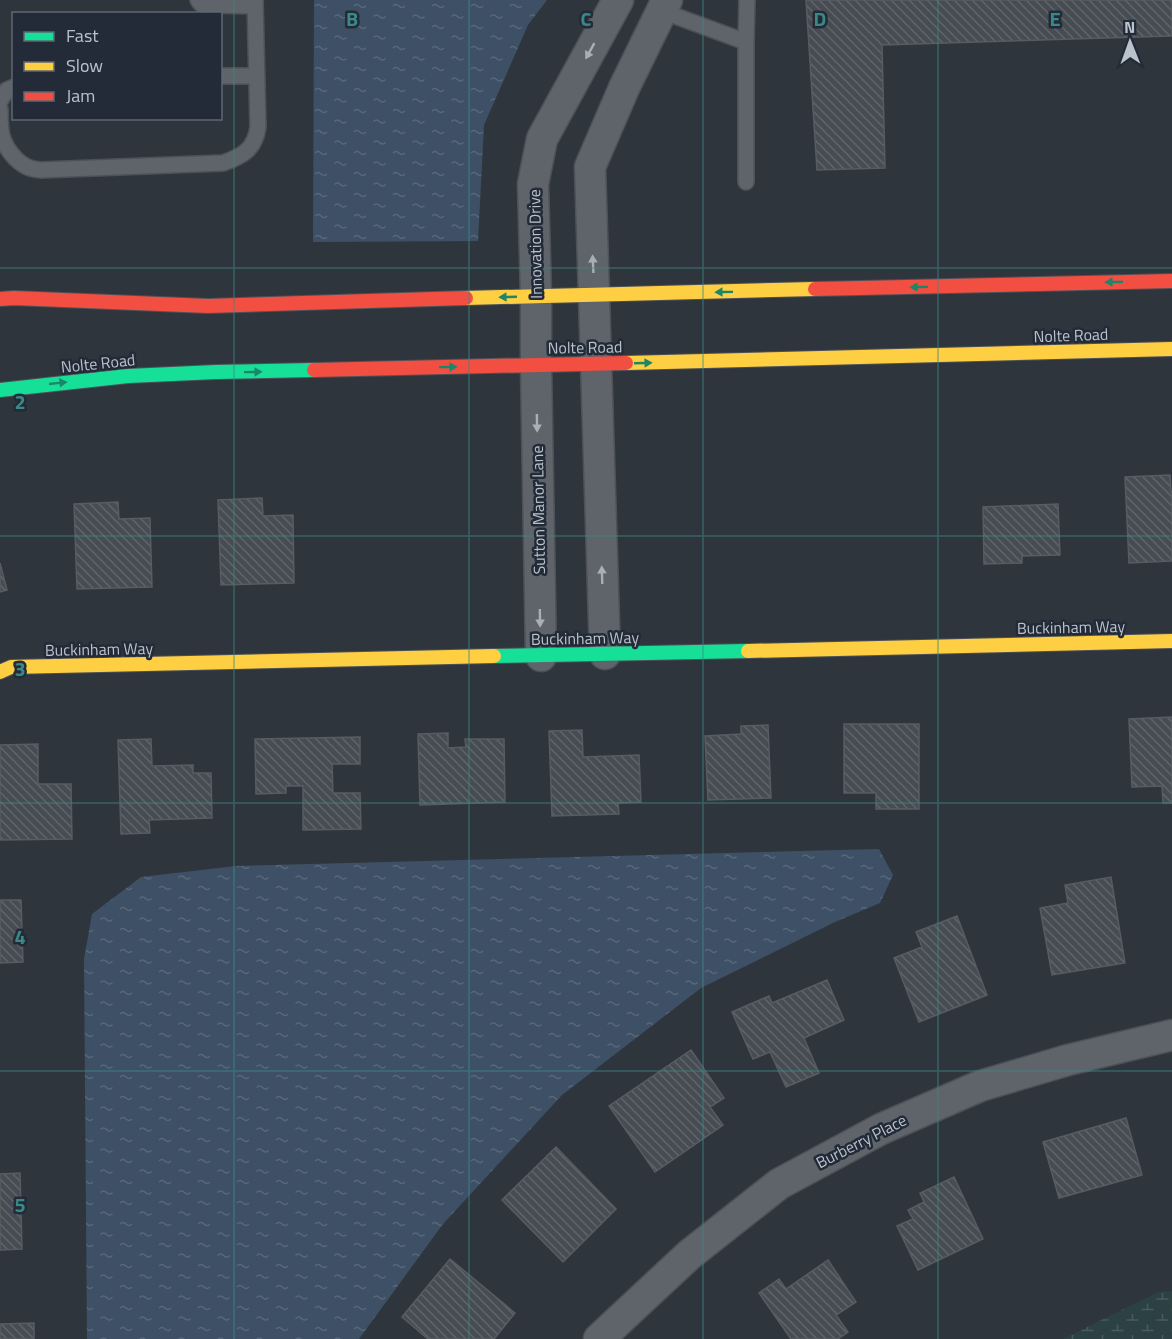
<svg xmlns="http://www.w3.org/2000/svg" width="1172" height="1339" font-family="'Titillium Web',sans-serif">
<defs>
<pattern id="wetland-marsh" width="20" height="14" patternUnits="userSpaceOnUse" patternTransform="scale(1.5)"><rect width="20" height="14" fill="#2c4143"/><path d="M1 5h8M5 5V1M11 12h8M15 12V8" fill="none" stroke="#485b5d"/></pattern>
<pattern id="water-ripples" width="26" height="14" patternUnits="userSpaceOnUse" patternTransform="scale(1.5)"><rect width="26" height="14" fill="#3e5066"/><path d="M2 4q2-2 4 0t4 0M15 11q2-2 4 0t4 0" fill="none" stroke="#58687b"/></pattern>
<pattern id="building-back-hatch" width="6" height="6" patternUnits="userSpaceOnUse" patternTransform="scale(1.5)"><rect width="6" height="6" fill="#474c52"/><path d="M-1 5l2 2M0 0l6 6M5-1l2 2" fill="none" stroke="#5f646a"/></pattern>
</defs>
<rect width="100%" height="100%" fill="#2f353c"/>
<path fill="url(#wetland-marsh)" d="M1172 1291V1339H1063L1158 1292Z"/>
<path fill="url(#water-ripples)" d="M314 0H547L528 25 484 125 478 241 313 242Z
M879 849 893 875 880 903 835 922 701 988 562 1095 443 1224 359 1339H87L84 959 92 914 141 877 236 866Z"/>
<path fill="url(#building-back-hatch)" stroke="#575c63" stroke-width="1.5" d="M806 0H1172V36L882 45 885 168 817 170Z
M1170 475 1171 492H1172V561L1129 563 1125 477Z
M262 498 263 516 293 515 294 583 221 585 218 500Z
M118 502 119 519 150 518 152 587 77 589 74 504Z
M1058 504 1060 555 1022 556V563L984 564 983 507Z
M0 563 7 590 0 592Z
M1172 717V803H1163L1162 786 1132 787 1129 719Z
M844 724H919V809H876V793H844Z
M768 725 771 798 708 800 705 736 741 734V726Z
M582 730 583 757 639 755 641 802 618 803 619 814 552 816 549 731Z
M448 733V748L466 747 465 739H504L505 802 420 805 418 734Z
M360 737V764H332L333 793H360L361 829 303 830V786H286V793L256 794 255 739Z
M151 739 152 766 193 765V773H211L212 818 149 820 150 833 121 834 118 740Z
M38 744V784H71L72 839 0 840V745Z
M1111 877 1125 963 1052 975 1040 908 1068 903 1065 885Z
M0 900H21L23 962 0 963Z
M957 916 987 995 919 1022 894 958 922 947 916 932Z
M827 980 844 1020 804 1038 819 1073 786 1087 770 1052 753 1059 732 1012 769 996 772 1003Z
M691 1050 724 1098 710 1107 723 1125 655 1172 609 1106Z
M1126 1118 1142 1175 1059 1198 1043 1142Z
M556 1147 616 1209 563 1262 502 1200Z
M20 1173 22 1249 0 1250V1174Z
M954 1177 983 1239 918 1270 897 1226 913 1219 908 1210 924 1202 920 1193Z
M450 1259 515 1313 494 1339H428L402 1317Z
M828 1260 856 1302 836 1315 848 1332 838 1339H791L759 1293 779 1279 786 1289Z
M34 1323V1339H0V1324Z"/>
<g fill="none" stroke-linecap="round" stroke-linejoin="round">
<defs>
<path id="lane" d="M198 0 201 4 211 5 255 6
M662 11 746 42
M220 76H257
M0 101 7 90 14 87
M0 109C0 130 0 142 15 158 23 166 29 169 41 170L223 163C243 156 255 149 258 127L255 0
M746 182V42L747 0"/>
<path id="street" d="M605 654 590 167 624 88 667 0
M541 656 536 365V296L533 184 542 139 618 0
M599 1339 689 1255 779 1184 881 1129 980 1086 1068 1060 1172 1035"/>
<path id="fast" d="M0 390 128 376 216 372 314 370
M494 656 748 651"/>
<path id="slow" d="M466 298 815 289
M626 363 1172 349
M748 651 1172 641
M0 672 11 667 494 656"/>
<path id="jam" d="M815 289 1172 281
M0 299 14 298 208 306 466 298
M314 370 626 363"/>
</defs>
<use href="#lane" stroke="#4d5157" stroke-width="18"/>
<use href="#street" stroke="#4d5157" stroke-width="33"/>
<use href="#fast" stroke="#4d5157" stroke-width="16"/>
<use href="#slow" stroke="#4d5157" stroke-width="16"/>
<use href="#jam" stroke="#4d5157" stroke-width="16"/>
<use href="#lane" stroke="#5f646a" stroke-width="15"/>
<use href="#street" stroke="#5f646a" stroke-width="30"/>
<use href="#fast" stroke="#16e098" stroke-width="14"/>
<use href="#slow" stroke="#ffcf43" stroke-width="14"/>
<use href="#jam" stroke="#f24e42" stroke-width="14"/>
</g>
<defs><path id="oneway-solid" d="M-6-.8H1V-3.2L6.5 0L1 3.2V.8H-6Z" transform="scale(1.5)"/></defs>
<g fill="#a8afb8">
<use href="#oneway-solid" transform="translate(590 51) rotate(119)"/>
<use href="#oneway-solid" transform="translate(593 264) rotate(-93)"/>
<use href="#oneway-solid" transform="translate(537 423) rotate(89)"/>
<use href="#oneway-solid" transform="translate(602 575) rotate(-92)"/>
<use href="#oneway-solid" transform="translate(540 618) rotate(89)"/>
</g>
<g fill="#1c8668">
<use href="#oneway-solid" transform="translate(1114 282) rotate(179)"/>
<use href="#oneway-solid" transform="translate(919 287) rotate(179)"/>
<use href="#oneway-solid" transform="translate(724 292) rotate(179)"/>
<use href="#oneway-solid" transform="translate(508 297) rotate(178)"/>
<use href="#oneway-solid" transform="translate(643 363) rotate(-2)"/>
<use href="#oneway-solid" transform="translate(448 367) rotate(-1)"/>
<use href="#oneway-solid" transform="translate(253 372) rotate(-1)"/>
<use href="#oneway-solid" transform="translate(58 383) rotate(-6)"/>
</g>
<path fill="none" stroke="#3a8986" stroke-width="1.5" stroke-opacity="0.55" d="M234 0V1339M469 0V1339M703 0V1339M938 0V1339M0 268H1172M0 536H1172M0 803H1172M0 1071H1172"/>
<g text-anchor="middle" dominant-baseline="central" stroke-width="5" stroke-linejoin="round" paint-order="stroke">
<g font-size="16" fill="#bac2cc" stroke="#222b37">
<text transform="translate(535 244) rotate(-91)">Innovation Drive</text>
<text transform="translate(1071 335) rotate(-2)">Nolte Road</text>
<text transform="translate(585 347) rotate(-1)">Nolte Road</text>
<text transform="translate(98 363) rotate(-6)">Nolte Road</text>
<text transform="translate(538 510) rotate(-91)">Sutton Manor Lane</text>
<text transform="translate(1071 627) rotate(-1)">Buckinham Way</text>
<text transform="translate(585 638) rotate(-1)">Buckinham Way</text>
<text transform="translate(99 649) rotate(-1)">Buckinham Way</text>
<text transform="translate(861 1141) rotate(-27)">Burberry Place</text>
</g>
</g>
<g font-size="20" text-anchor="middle" font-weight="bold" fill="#3a8986" stroke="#222b37" stroke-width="5" stroke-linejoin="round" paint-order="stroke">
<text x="352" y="26">B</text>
<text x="586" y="26">C</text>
<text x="820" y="26">D</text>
<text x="1055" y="26">E</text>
<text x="20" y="409">2</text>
<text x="20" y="676">3</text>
<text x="20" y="944">4</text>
<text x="20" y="1212">5</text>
</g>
<rect x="12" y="12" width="210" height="108" fill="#222b37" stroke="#5f6773" stroke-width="1.5"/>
<rect x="24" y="32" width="30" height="9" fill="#16e098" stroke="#5f6773" stroke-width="1.5"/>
<text x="66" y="42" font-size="18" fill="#bac2cc">Fast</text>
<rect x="24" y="62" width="30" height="9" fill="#ffcf43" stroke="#5f6773" stroke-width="1.5"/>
<text x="66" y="72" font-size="18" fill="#bac2cc">Slow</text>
<rect x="24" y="92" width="30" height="9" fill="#f24e42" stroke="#5f6773" stroke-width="1.5"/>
<text x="66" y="102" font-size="18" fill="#bac2cc">Jam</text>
<g transform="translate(1130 42) rotate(359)" stroke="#222b37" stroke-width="4.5" paint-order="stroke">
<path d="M0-4.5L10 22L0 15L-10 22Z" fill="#bac2cc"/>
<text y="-9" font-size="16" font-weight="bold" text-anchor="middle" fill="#bac2cc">N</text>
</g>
</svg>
